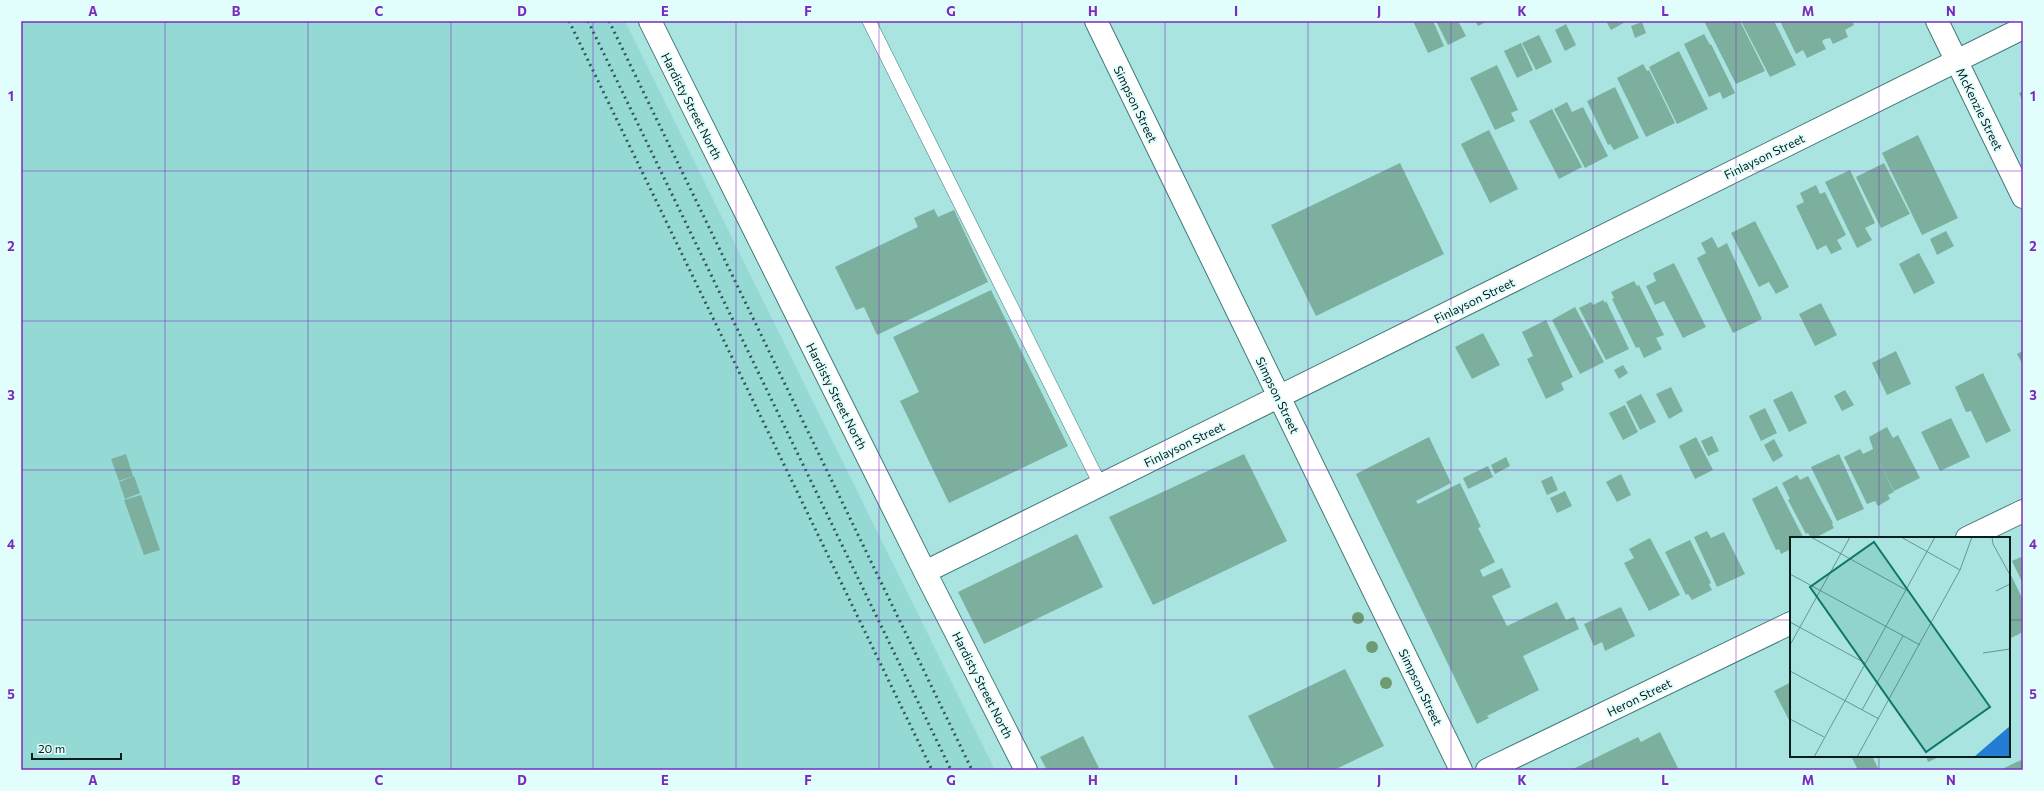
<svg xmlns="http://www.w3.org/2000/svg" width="2044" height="791" font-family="Commissioner,sans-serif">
<rect width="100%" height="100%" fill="#a9e4e0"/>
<path fill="#95d9d5" d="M21 21H625L995 770H21Z"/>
<path fill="#7caf9e" d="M1413 21H1433L1444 46 1428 53Z
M1436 21H1458L1466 36 1448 45Z
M1475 21H1488L1478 26Z
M1606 21H1627L1611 30Z
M1704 21H1740L1765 71 1736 84Z
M1741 21H1774L1796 65 1770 77Z
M1780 21H1852L1854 25 1845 30 1848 37 1833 44 1830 38 1825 39 1822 41 1826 49 1807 58 1803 50 1796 54Z
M1642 22 1646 33 1635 38 1631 26Z
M1566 24 1576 45 1565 51 1555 30Z
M1704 34 1710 45 1711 44 1735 93 1723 99 1720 92 1709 97 1684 44Z
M1539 35 1552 62 1536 70 1522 43Z
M1521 43 1533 70 1517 78 1504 51Z
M1679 51 1708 109 1677 124 1649 67Z
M1643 64 1647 71 1649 70 1675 123 1646 137 1617 78Z
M1497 65 1518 110 1511 113 1515 121 1495 130 1470 78Z
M1615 87 1639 138 1614 150 1610 144 1608 145 1587 101Z
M2023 91V102L2019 93Z
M1567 102 1572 112 1583 107 1608 156 1585 168 1554 109Z
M1552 109 1582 167 1559 179 1529 121Z
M1489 130 1518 189 1490 203 1461 144Z
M1918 135 1958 218 1922 235 1882 153Z
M1400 163 1444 254 1316 316 1271 225Z
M1884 163 1910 214 1881 228 1856 177Z
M1850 170 1875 223 1865 228 1872 240 1857 248 1825 182Z
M1816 185 1820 194 1825 192 1846 235 1837 240 1842 249 1831 254 1826 245 1817 250 1796 206 1804 202 1800 193Z
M934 209 938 217 954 210 988 282 877 335 864 307 856 310 835 267 918 227 914 218Z
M1755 221 1789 287 1776 294 1769 282 1759 287 1731 233Z
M1946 231 1954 246 1937 255 1930 239Z
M1712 237 1718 248 1727 243 1762 319 1733 333 1697 258 1706 253 1701 243Z
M1919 253 1935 283 1914 294 1899 264Z
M1674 263 1706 327 1683 338 1664 301 1655 305 1646 286 1656 281 1653 273Z
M1634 281 1637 286 1639 285 1664 335 1656 338 1662 349 1644 358 1639 347 1636 348 1612 299 1614 298 1611 292Z
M991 290 1068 446 949 503 900 401 919 392 893 337Z
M1603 300 1605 303 1606 301 1629 349 1606 360 1579 308 1591 302 1593 305Z
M1821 303 1837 335 1815 346 1799 314Z
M1575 307 1604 362 1580 374 1552 320Z
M1546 320 1573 377 1561 383 1564 390 1546 399 1527 359 1533 356 1522 332Z
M1483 333 1500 365 1472 379 1455 347Z
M1896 351 1911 384 1887 395 1872 363Z
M2023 351V365L2017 354Z
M1623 365 1628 373 1619 379 1614 370Z
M1983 373 2011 431 1986 443 1971 411 1966 412 1955 387Z
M1671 387 1683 411 1669 419 1656 394Z
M1845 390 1854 405 1842 411 1834 396Z
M1792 391 1807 423 1789 432 1773 400Z
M1641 394 1656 422 1640 430 1626 402Z
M1625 405 1638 432 1623 440 1609 413Z
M1765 408 1777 433 1761 441 1749 416Z
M1951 418 1970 457 1940 471 1921 432Z
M1887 427 1893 438 1898 435 1920 478 1894 491 1875 453 1894 492 1888 495 1890 499 1878 506 1875 501 1867 504 1844 457 1860 449 1863 454 1873 449 1869 437Z
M1712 436 1719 451 1708 456 1701 441Z
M1429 437 1451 483 1416 501 1418 504 1460 483 1481 527 1478 528 1495 562 1480 570 1483 577 1502 568 1511 587 1492 596 1507 626 1557 602 1566 620 1574 617 1579 629 1523 656 1539 690 1487 716 1489 718 1477 724 1356 474Z
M1696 437 1713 470 1695 479 1679 446Z
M1774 439 1783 456 1773 462 1764 445Z
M126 454 133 476 119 481 111 459Z
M1244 454 1287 541 1153 605 1109 517Z
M1839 454 1864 509 1837 521 1811 467Z
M1506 457 1510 466 1495 474 1491 465Z
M1488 466 1493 477 1468 489 1463 478Z
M1621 474 1631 495 1617 502 1606 482Z
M1797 475 1800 480 1808 476 1833 523 1832 524 1834 528 1815 538H1811L1808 533 1806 534 1788 500 1790 499 1782 483Z
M134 476 140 493 125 499 119 482Z
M1552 476 1558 490 1547 495 1541 481Z
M1777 486 1803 537 1791 538V549L1781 554 1779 549 1776 550 1752 499Z
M1565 491 1572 506 1557 513 1550 498Z
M141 495 160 550 144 555 124 500Z
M1707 531 1711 538 1724 532 1745 574 1717 587 1694 537Z
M1077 534 1103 587 984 644 958 592Z
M1650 538 1680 595 1649 611 1624 563 1634 558 1629 549Z
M1690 540 1711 583 1709 584 1712 590 1692 600 1688 594 1686 595 1665 552Z
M2021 557 2023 561V584L2012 561Z
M2009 571 2023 600V632L2009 639Z
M1621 607 1635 636 1605 651 1602 642 1594 646 1584 624Z
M1345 669 1384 746 1334 770H1275L1248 716Z
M1791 682V724L1774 691Z
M1660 732 1679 770H1571L1638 737 1641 742Z
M1083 736 1100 770H1047L1040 757Z
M1851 756H1872L1879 770H1858Z
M1926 756H1941L1928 762Z
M2021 760 2023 770H2000Z"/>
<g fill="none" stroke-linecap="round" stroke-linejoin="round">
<defs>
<path id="service" d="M869 21 1101 486"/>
<path id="minor" d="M650 21 925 572 1026 770
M1937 21 2023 197
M1967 538 2023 511
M925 572 2023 28
M1487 770 1791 623"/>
<path id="secondary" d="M1096 21 1461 770"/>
</defs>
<use href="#service" stroke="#427a77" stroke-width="14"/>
<use href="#minor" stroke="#427a77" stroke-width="24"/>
<use href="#secondary" stroke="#427a77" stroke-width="24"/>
<use href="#service" stroke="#fff" stroke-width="13"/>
<use href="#minor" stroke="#fff" stroke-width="22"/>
<use href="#secondary" stroke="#fff" stroke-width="22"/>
<path stroke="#365957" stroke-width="3" stroke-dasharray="2 4" stroke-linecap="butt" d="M569 21 932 770
M588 21 951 770
M609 21 972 770"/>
</g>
<g fill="#6e9c71">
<circle cx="1358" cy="618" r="6"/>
<circle cx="1372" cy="647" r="6"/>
<circle cx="1386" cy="683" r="6"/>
</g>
<path fill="none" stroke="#7b2cbf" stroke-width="1" stroke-opacity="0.55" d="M165 21V770M308 21V770M451 21V770M593 21V770M736 21V770M879 21V770M1022 21V770M1165 21V770M1308 21V770M1451 21V770M1593 21V770M1736 21V770M1879 21V538M21 171H2023M21 321H2023M21 470H2023M21 620H1791M2009 620H2023M1879 756V770"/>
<g text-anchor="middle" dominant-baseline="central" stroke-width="4" stroke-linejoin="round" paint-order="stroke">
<g font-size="12" fill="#061e1d" stroke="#e2fefc">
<text transform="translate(1136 104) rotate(64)">Simpson Street</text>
<text transform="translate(692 106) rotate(63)">Hardisty Street North</text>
<text transform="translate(1980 109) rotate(64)">McKenzie Street</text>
<text transform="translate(1764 156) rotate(-26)">Finlayson Street</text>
<text transform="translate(1474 300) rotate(-26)">Finlayson Street</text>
<text transform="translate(1278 395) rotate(64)">Simpson Street</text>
<text transform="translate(837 396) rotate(63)">Hardisty Street North</text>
<text transform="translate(1184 444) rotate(-26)">Finlayson Street</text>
<text transform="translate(983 685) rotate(63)">Hardisty Street North</text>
<text transform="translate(1421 687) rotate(64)">Simpson Street</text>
<text transform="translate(1639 697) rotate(-26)">Heron Street</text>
</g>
</g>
<g transform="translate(1790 537)">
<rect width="220" height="220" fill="#a9e4e0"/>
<path d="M220 189V220H184L207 200Z" fill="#237dd2"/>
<path fill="none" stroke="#689592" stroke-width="1" d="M21 0 116 53M111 0 170 33M202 0 203 7 220 38M0 37 130 108M206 54 220 47M0 85 75 126M0 108 60 0M193 116 220 112M0 134 89 182M72 173 113 99M0 182 34 200M24 220 145 0M67 220 170 33 182 0"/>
<path fill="#0f766e" fill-opacity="0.15" stroke="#0f766e" stroke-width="2" d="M84 5 200 170 136 215 20 50Z"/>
<rect width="220" height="220" fill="none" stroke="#061e1d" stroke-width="2"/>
</g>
<rect width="2044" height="791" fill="none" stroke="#e2fefc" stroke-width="44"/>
<path d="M32 753v6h89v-6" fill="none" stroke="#061e1d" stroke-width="2"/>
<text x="38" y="753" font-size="12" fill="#061e1d" stroke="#e2fefc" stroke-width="3" paint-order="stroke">20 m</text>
<rect x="22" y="22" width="2000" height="747" fill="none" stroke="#7b2cbf" stroke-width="1.5"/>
<g font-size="13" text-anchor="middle" font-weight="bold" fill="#7b2cbf">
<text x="93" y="16">A</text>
<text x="236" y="16">B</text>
<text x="379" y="16">C</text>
<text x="522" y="16">D</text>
<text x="665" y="16">E</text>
<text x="808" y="16">F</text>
<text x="951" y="16">G</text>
<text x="1093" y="16">H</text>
<text x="1236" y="16">I</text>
<text x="1379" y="16">J</text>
<text x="1522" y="16">K</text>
<text x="1665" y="16">L</text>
<text x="1808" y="16">M</text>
<text x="1951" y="16">N</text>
<text x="11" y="101">1</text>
<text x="2033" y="101">1</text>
<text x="11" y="251">2</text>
<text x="2033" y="251">2</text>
<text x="11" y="400">3</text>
<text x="2033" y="400">3</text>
<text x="11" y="549">4</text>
<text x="2033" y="549">4</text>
<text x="11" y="699">5</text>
<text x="2033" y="699">5</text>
<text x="93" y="785">A</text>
<text x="236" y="785">B</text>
<text x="379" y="785">C</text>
<text x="522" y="785">D</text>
<text x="665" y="785">E</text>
<text x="808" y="785">F</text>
<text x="951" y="785">G</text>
<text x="1093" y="785">H</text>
<text x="1236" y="785">I</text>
<text x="1379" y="785">J</text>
<text x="1522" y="785">K</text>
<text x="1665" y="785">L</text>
<text x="1808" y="785">M</text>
<text x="1951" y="785">N</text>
</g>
</svg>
